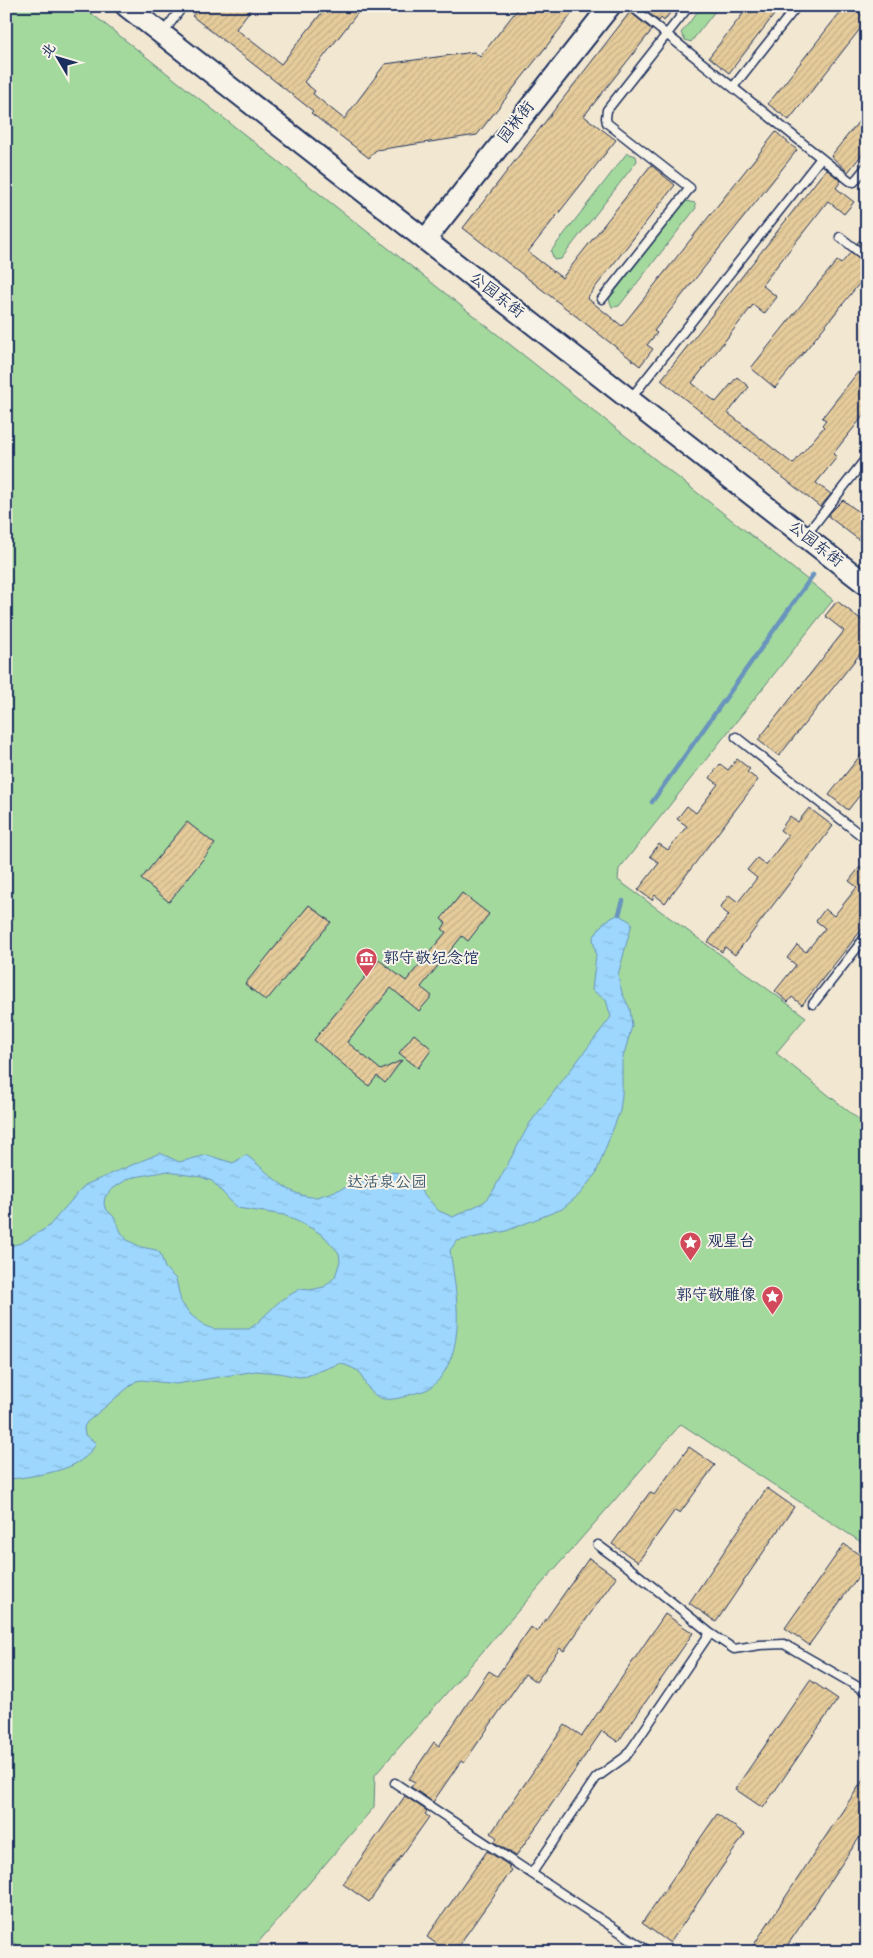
<svg xmlns="http://www.w3.org/2000/svg" width="873" height="1958" font-family="Dekko,'LXGW WenKai TC',sans-serif">
<defs>
<pattern id="water-ripples" width="26" height="14" patternUnits="userSpaceOnUse" patternTransform="scale(1.25)"><rect width="26" height="14" fill="#9dd7fd"/><path d="M2 4q2-2 4 0t4 0M15 11q2-2 4 0t4 0" fill="none" stroke="#87b9db"/></pattern>
<pattern id="building-hatch" width="6" height="6" patternUnits="userSpaceOnUse" patternTransform="scale(1.25)"><rect width="6" height="6" fill="#e6cc9b"/><path d="M-1 1l2-2M0 6l6-6M5 7l2-2" fill="none" stroke="#c5b088"/></pattern>
</defs>
<rect width="100%" height="100%" fill="#f2e7d1"/>
<filter id="ink" filterUnits="userSpaceOnUse"><feTurbulence type="fractalNoise" baseFrequency=".02" numOctaves="2"/><feDisplacementMap in="SourceGraphic" scale="10" xChannelSelector="R" yChannelSelector="G"/><feConvolveMatrix kernelMatrix="1 2 1 2 8 2 1 2 1" color-interpolation-filters="sRGB"/></filter>
<g filter="url(#ink)">
<path fill="#a3d99c" stroke="#5f847d" d="M6 6H82L833 600 619 869 618 880 806 1017 776 1053 867 1126V1546L681 1424 375 1775 374 1807 250 1952H26L6 1937Z
M702 6H719L691 42 685 40 681 33Z
M627 153 636 156 637 161 561 259 554 260 551 251Z
M686 201 695 203 696 208 619 306 612 307 609 299Z"/>
<path fill="url(#water-ripples)" stroke="#6994bd" fill-rule="evenodd" d="M619 914 632 923 618 975 622 993 630 1009 632 1026 622 1061V1095L620 1111 596 1173 580 1194 562 1209 506 1231 457 1241 450 1250C454 1278 460 1309 456 1337 454 1355 444 1380 428 1389 422 1392 415 1393 409 1395 381 1405 371 1398 359 1371L341 1363 307 1376 299 1377 279 1373 256 1371 176 1384 142 1380 136 1381 87 1422 84 1427 85 1435 96 1443C83 1473 34 1475 6 1480V1247L21 1243 48 1227 85 1185 160 1153 179 1162 207 1155 233 1163 246 1155C267 1170 289 1199 317 1197L393 1172C409 1173 428 1200 439 1211L453 1217 484 1202 493 1191 530 1123 611 1017 606 1000 592 990 596 955 593 938 604 922ZM168 1171 174 1173 201 1177 212 1181 237 1208 284 1215 313 1229 324 1236 339 1253 340 1261 335 1277 324 1287 310 1290 300 1289 281 1300 256 1324 249 1329H214L205 1326 191 1315 181 1302 176 1279 165 1268 160 1253 156 1250 141 1247 127 1240 121 1232 114 1217 105 1208 104 1203 105 1197 111 1190 129 1178Z"/>
<g fill="none" stroke-linecap="round" stroke-linejoin="round">
<path stroke="#6994bd" stroke-width="4.5" d="M866 506 867 505
M652 802 813 575
M619 914 623 901"/>
</g>
<path fill="url(#building-hatch)" stroke="#1b2f5e" d="M200 6H253L236 29 281 64 327 6H363L304 82 315 91 313 94 344 119 385 64 474 52 480 57 520 6H578L477 135 376 150 369 158 311 113 313 111 192 16Z
M640 6H675L664 21 661 18 659 21Z
M749 6H781L729 73 709 57Z
M845 6H851L867 20 789 120 768 104Z
M630 12 652 30 584 116 616 140 528 252 562 278 651 165 675 185 587 298 622 326 776 132 797 150 654 331 657 333 647 345 653 349 640 366 463 228Z
M867 111V148L848 172 831 156Z
M826 169 841 181 836 188 854 202 844 214 828 201 762 285 777 297 764 314 753 305 692 383 716 402 737 377 749 387 728 413 793 464 824 427 822 425 826 420 822 418 858 372 867 379V411L833 454 837 457 816 483 831 494 820 507 661 380Z
M867 232V251L857 243Z
M851 252 867 264V274L775 388 751 368 821 280 837 261 841 264Z
M843 500 867 518V546L829 517V514Z
M837 601 867 624V645L779 756 758 740 844 631 825 616Z
M867 747V786L848 810 829 795Z
M737 759 750 769 747 772 758 780 665 903 655 895 652 900 638 890 659 863 650 856 659 844 668 850 687 826 677 819 687 806 696 813 718 784 710 778 720 764 728 770Z
M809 808 833 826 735 955 725 947 722 952 708 942 729 915 720 908 729 895 738 902 757 878 747 870 757 858 766 865 788 836 780 830 790 816 798 822Z
M187 822 215 844 169 902 141 879Z
M860 867 867 873V923L802 1005 792 997 788 1002 775 991 796 965 787 958 797 945 806 952 825 928 816 921 825 909 834 916 857 887 849 881Z
M462 893 489 914 468 941 462 936 421 987 432 996 419 1011 391 988 347 1042 381 1070 402 1060 385 1083 377 1076 369 1086 314 1040 379 960 406 981 446 932 442 929 446 923 441 919Z
M309 905 331 922 266 1001 245 984Z
M414 1034 432 1049 418 1068 399 1053Z
M689 1447 715 1465 680 1513 675 1510 638 1562 612 1544 650 1492 654 1495Z
M767 1488 794 1507 716 1622 689 1603Z
M844 1544 867 1560V1564L809 1645 785 1628Z
M589 1558 616 1577 564 1651 560 1648 536 1682 525 1674 464 1763 461 1761 433 1802 411 1787 415 1782 409 1779 434 1742 439 1746 489 1671 497 1676 531 1627 537 1632Z
M665 1614 693 1633 618 1742 602 1731 516 1856 494 1842 497 1838 491 1833 565 1725 582 1736Z
M810 1680 838 1699 763 1808 735 1789Z
M867 1774V1826L783 1952H749Z
M405 1796 427 1811 425 1814 429 1817 369 1902 343 1884Z
M717 1814 745 1834 670 1943 642 1923Z
M487 1851 510 1866 508 1867 512 1870 454 1952H448L427 1937Z"/>
<g fill="none" stroke-linecap="round" stroke-linejoin="round">
<defs>
<path id="service" d="M631 6 850 181 854 182 867 166
M163 33 183 6
M733 87 797 6
M840 237 867 258
M602 299 690 188 607 123 606 118 607 110 689 6
M631 398 821 158
M806 535 867 457
M736 737 867 840
M813 1004 867 935
M598 1545 632 1570 710 1633
M395 1783 650 1952
M532 1873 596 1778 625 1757 632 1748 710 1633 734 1649 760 1645 784 1644 867 1692"/>
<path id="tertiary" d="M126 6 867 585
M425 240 610 6"/>
</defs>
<use href="#service" stroke="#1b2f5e" stroke-width="11"/>
<use href="#tertiary" stroke="#1b2f5e" stroke-width="24"/>
<use href="#service" stroke="#f7f3e8" stroke-width="8"/>
<use href="#tertiary" stroke="#f7f3e8" stroke-width="20"/>
</g>
</g>
<defs>
<symbol id="museum-pin" viewBox="-11 -11 22 30"><path d="M0 17L-7.5 6A9.5 9.5 0 1 1 7.5 6Z" fill="#d1495b" stroke="#f7f3e8"/><path d="M0-6L6-3V-2H-6V-3ZM-5-1h2V3h-2ZM-1-1h2V3h-2ZM3-1h2V3H3ZM-6 4H6V6H-6Z" fill="#fff"/></symbol>
<symbol id="sight-pin" viewBox="-11 -11 22 30"><path d="M0 17L-7.5 6A9.5 9.5 0 1 1 7.5 6Z" fill="#d1495b" stroke="#f7f3e8"/><path d="M0-6L1.8-2.2L6-1.7L2.9 1.2L3.7 5.4L0 3.3L-3.7 5.4L-2.9 1.2L-6-1.7L-1.8-2.2Z" fill="#fff"/></symbol>
</defs>
<g fill-rule="evenodd">
<use href="#museum-pin" x="354" y="946" width="25" height="34"/>
<use href="#sight-pin" x="678" y="1230" width="25" height="34"/>
<use href="#sight-pin" x="760" y="1284" width="25" height="34"/>
</g>
<g text-anchor="middle" dominant-baseline="central" stroke-width="4" stroke-linejoin="round" paint-order="stroke">
<g font-size="16" fill="#1b2f5e" stroke="#f7f3e8">
<text transform="translate(517 123) rotate(-52)">园林街</text>
<text transform="translate(496 296) rotate(38)">公园东街</text>
<text transform="translate(815 545) rotate(38)">公园东街</text>
</g>
<g font-size="16" fill="#1b2f5e" stroke="#f7f3e8" text-anchor="start">
<text x="383" y="959">郭守敬纪念馆</text>
<text x="707" y="1242">观星台</text>
<text x="756" y="1296" text-anchor="end">郭守敬雕像</text>
</g>
<g font-size="16" fill="#3d5a6e" stroke="#f7f3e8">
<text x="387" y="1183">达活泉公园</text>
</g>
</g>
<rect width="873" height="1958" fill="none" stroke="#f7f3e8" stroke-width="25"/>
<rect x="12" y="12" width="848" height="1933" fill="none" stroke="#1b2f5e" stroke-width="2" filter="url(#ink)"/>
<g transform="translate(58 58) rotate(308)" stroke="#f7f3e8" stroke-width="4" paint-order="stroke">
<path d="M0-4L9 19L0 12L-9 19Z" fill="#1b2f5e"/>
<text y="-8" font-size="14" font-weight="bold" text-anchor="middle" fill="#1b2f5e">北</text>
</g>
</svg>
